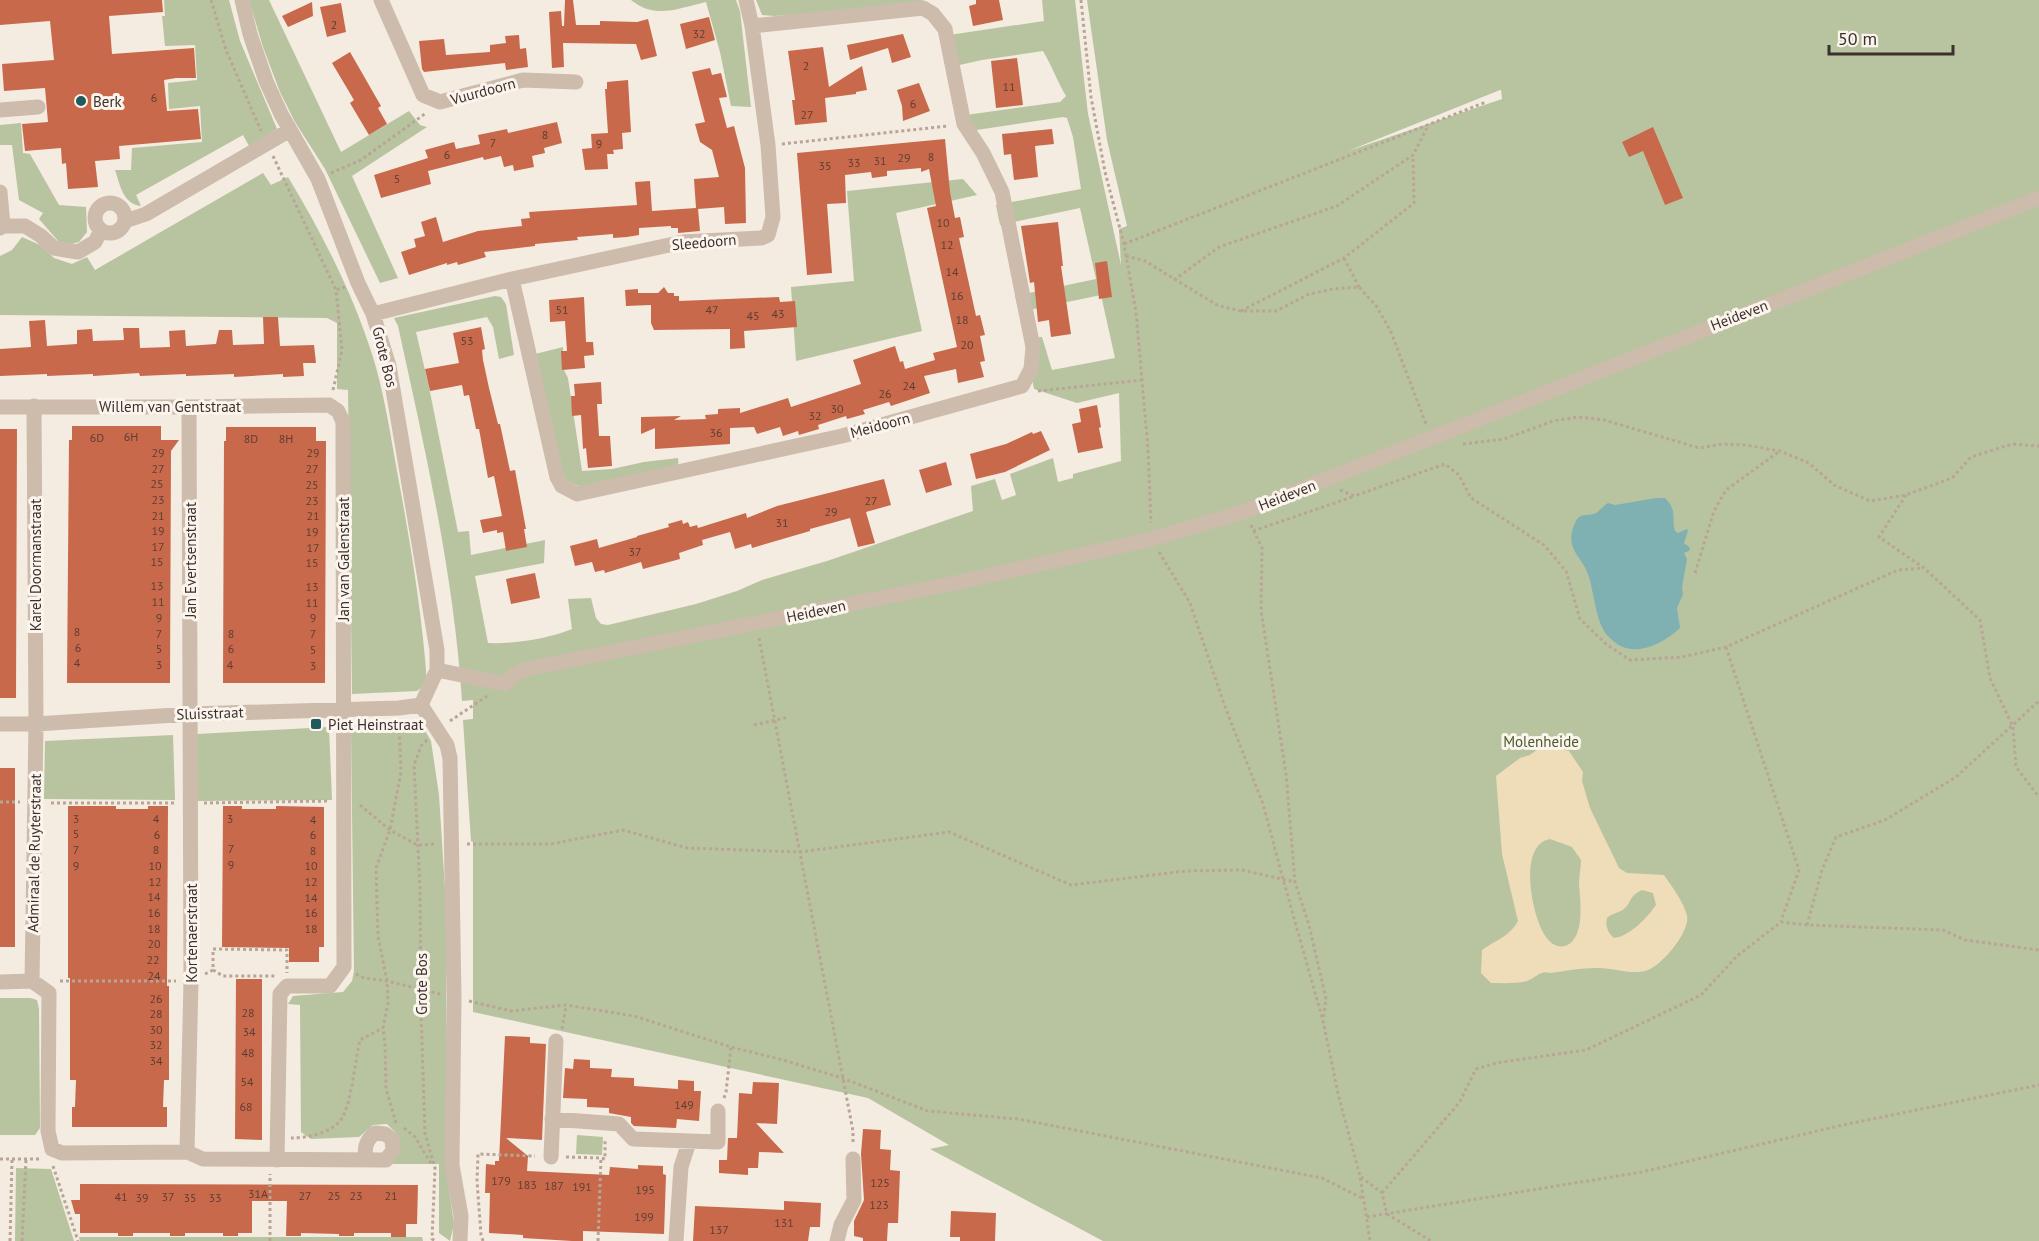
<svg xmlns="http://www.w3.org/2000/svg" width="2039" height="1241" font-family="'PT Sans',sans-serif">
<rect width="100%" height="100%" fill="#f4ebe1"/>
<path fill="#b8c4a0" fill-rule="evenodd" d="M164 0H229L240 41 277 129 249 146 243 135 136 195 141 206C123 204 120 185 115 170H131L132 148 202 142 200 106 169 109 168 83 197 80 195 45 165 46 162 16H165Z
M249 0H269L341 152 409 111 420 125 427 127 352 176 398 278 380 283 325 169 295 122 280 92 263 47Z
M631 0H736L740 11 751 107 731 106 720 52 706 2C678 8 656 20 631 0Z
M756 0H923L924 5 774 16 762 15Z
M1042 0H1075L1088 114 1121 265 1119 229 1127 226 1107 140 1087 0H2039V1241H1103L930 1149 949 1145 868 1098 473 1012V842L471 841 463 720 473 719V700L462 701C454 575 425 449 398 326L394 318 495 296 501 297 506 304 514 355 499 359 493 327 487 317 416 332 429 387 458 532 469 531 471 555 545 540 544 563 475 576 488 643C515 644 547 639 572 629L568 599 591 598 596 618 601 624 608 625 696 604 737 591 762 580 827 561 973 511 971 486 995 479 1002 500 1016 495 1010 474 1053 458 1058 482 1073 478V474L1121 461 1119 393 1077 403 1034 389 1024 338 1042 337 1052 370 1115 358 1101 295 1019 312 1015 296 1096 279 1080 208 1000 225 996 205 1081 189 1073 137 1067 118 1063 117 970 131 966 115 1060 102 1066 96C1057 81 1052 66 1043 51L982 60 955 66 949 35 1044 21ZM1501 90 1502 99 1348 151 1500 90Z
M21 123 23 153 30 154 59 205 86 207 87 232 79 242 71 244 59 242 39 219 43 213 19 200 12 145H0V125Z
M263 173 271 185 288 177C322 233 352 292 372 354 384 392 390 432 397 471 410 541 422 611 427 683L417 691 352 694 348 390 337 389V323L327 318 0 315V256L12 250 22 237 40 245 54 258 72 264 87 257 95 270Z
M963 179 977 195 896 213 922 331 796 361 791 287 854 281 847 191Z
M563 347V368L568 378 582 471 612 469 644 462 678 458 679 474 583 488 558 477 535 354Z
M402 722 417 724 424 729 431 741 439 795 446 904V1169L454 1224 450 1241 439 1233V1164H391L400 1148 398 1135 387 1124 373 1125 359 1137 311 1139 301 1132 300 1005 288 1004 293 996 343 992 352 981 354 971 351 730 352 726Z
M329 727 332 800 197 801V734Z
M173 735 175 800 44 799 45 741Z
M0 998H30L37 1000 39 1009 40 1128 35 1135H0Z
M577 1135 603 1137 602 1155 576 1154Z
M16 1168 51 1169 74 1241H15Z
M79 1237H422L423 1241H80Z"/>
<path fill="#efdcb8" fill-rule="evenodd" d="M1550 742 1556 743 1561 749 1569 751 1583 772 1582 781 1590 808 1619 868 1627 873 1664 875C1672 887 1684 902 1687 916 1690 932 1662 965 1648 970 1632 976 1613 967 1596 968 1581 968 1565 971 1550 973 1540 970 1536 978 1527 981 1516 984 1502 983 1491 983L1481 973 1482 950C1496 940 1510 936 1518 921L1502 854 1496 776 1520 758 1530 755 1546 743ZM1550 839 1572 847 1581 860C1581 868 1579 875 1579 883 1580 899 1586 939 1565 946 1557 948 1550 943 1546 937 1532 918 1517 845 1550 839ZM1642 890 1653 893 1656 905C1648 917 1629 937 1614 938 1608 933 1605 926 1607 918 1612 913 1620 913 1625 908 1633 900 1628 897 1642 890Z"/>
<path fill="#7fb0b2" d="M1656 498H1665C1678 511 1671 518 1675 531L1678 533 1687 529 1688 531 1684 543 1690 548 1689 551 1684 553 1687 559 1682 587 1683 594 1677 608 1680 628C1659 647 1629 661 1607 635 1596 622 1594 593 1589 577 1583 556 1563 550 1575 523 1579 513 1585 516 1594 514 1599 512 1604 505 1608 503L1615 505Z"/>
<path fill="#c8694b" d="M0 0H162L163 12 109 16 112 54 194 48 196 78H176L164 80 167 111 198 109 201 139 119 146 120 159 95 161 98 187 68 189 66 163 62 164 61 148 25 151 22 124 48 122 45 88 4 91 2 64 54 60 50 21 0 25Z
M565 0H573L576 25H600V21L637 22 648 19 657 56 641 60 636 44 563 43 564 67 552 68 549 12 561 11 562 26H564Z
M976 0H999L1003 20 973 26 969 6 976 4Z
M312 2 313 16 288 27 282 16Z
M341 3 346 32 327 37 320 7Z
M709 17 715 40 686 49 680 24Z
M903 34 911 57 892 63 888 48 850 60 847 45Z
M519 35 520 49 526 48 528 67 506 70 505 63 424 72 422 69 419 41 444 39 446 55 490 52V45L506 43 505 36Z
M823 47 829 87 862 66 867 90 856 92V94L825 98 827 122 795 125 792 100H795L788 51Z
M350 52 381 106 378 108 387 124 369 135 350 103 354 100 332 63Z
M1017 58 1023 105 996 108 991 61Z
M710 68 712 75 721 73 727 97 719 98 727 128 734 126 745 168 746 223 725 224 724 207 698 209 700 231 678 233V228H671V226L639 228V235L627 237 613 238V234L577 237 578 240 535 244V246L484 252 486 257 458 265 457 262 447 265V263L409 275 401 252 416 247 414 239 425 236 421 222 436 217 443 242 478 231 522 226 521 219 530 218 529 212 637 205 635 182 650 181 652 211 696 208 694 179 719 177 712 150 700 142 695 124 705 122 692 72Z
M628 80 631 132 622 133 623 149 613 150 614 154H607L608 169 585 170 582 149 592 148 591 134 608 133 605 89H607V82Z
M919 83 930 111 903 121 902 106 897 90Z
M557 122 562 143 544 148 545 153 532 156 534 167 514 171 513 165 504 167 501 156 484 160 483 157 428 171 431 184 381 198 374 175 428 158 425 150 454 142 456 149 480 144 478 135 507 129 508 133Z
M1653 127 1683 198 1665 205 1643 151 1629 157 1622 142Z
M1052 129 1054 144 1035 146 1038 177 1014 180 1011 154 1004 155 1002 134Z
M945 139 950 192 955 218 960 217 964 237 959 238 976 316 980 315 985 335 980 336 985 361 980 362 984 377 958 383 956 369 924 376 930 393 891 406 889 402 863 410 865 414 847 419 846 416 818 425 819 429 799 435 798 431 783 436 780 427 757 434 754 427 730 428V444L655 449V428L641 434V417L681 416 674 420 706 419 705 415 718 414V409L740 408V413L788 398 791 407 861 384 853 360 895 346 900 362 903 361 905 369 935 360 933 353 957 347 927 208 936 206 929 169 921 172V168L887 171V176L872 178 871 172 845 175 846 203 827 204 832 273 807 275 797 153Z
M1058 222 1063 266H1061L1071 334 1051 337 1049 320 1038 322 1034 282 1030 283 1021 226Z
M1107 261 1112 297 1099 299 1095 263Z
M664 287 668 293H674V296H679V301L779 297 780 302 795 301 797 327 744 331 745 348 730 349V329L654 330 651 323V305L626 306 625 290 638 289V293H658Z
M584 297 586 342H593L594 355 584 356 585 368 562 370 561 351H567L565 321 550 322 549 300Z
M263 317H278L280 346 314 345 316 363H303L304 376 283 377V374L234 377V374L186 376V374L140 376 139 373 93 376V374L47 376V374L0 376V349L31 347 29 321 45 320 47 346 77 344V330L92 329 93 341 124 340 123 328H139L140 348 170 347 169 331 185 330 186 346 216 344 219 330H232L233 345 264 344Z
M481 327 485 349 482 350 483 360 489 388 498 424H500L510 471 515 470 526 529H524L527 547 506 551 503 532 497 533V530L483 533 480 520 502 516 494 476 488 478 479 429H476L469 395 464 396 462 385 430 391 425 369 459 363 453 333Z
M601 382 602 404H597L599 436H610L612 466 588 468 586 448 583 449 581 415 572 416 571 396H575L574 384Z
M1097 405 1101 427 1099 428 1103 448 1078 453 1072 424 1081 422 1079 409Z
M72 426H161V440H179L171 451 170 683H67L69 440H72Z
M226 427H316V441H326L325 683H223L224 441H226Z
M0 429H17L16 698H0Z
M1041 431 1050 450 1005 472 976 479 970 454 1006 444 1032 432 1033 434Z
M946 462 952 485 926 493 919 470Z
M884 479 891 505 866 512 875 543 858 547 850 518 810 529V531L752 548 751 544 735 549 730 532 702 540 703 545 679 553 680 559 643 569 641 562 605 573 604 570 595 572 592 562 575 566 570 546 597 539 599 548 637 537V536L669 527 668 524 682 520 683 524 688 522 690 527 697 525 698 528 746 513 747 518 777 506Z
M535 573 540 598 511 604 506 579Z
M0 768H15V947H0Z
M68 806H116V809H148V806H168L167 986H169V1080H164L163 1107H167V1127H72V1107H75L76 1080H70V978H68Z
M223 806H242V809H276V806L324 807V947H319V962H289V948L222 947Z
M236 979H262V1140L235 1139Z
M505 1036 530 1037V1043L546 1044 542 1140 506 1138 528 1156 527 1171 609 1175 610 1167 638 1169V1165L663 1166V1174L666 1175 664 1234 583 1231V1241H572L523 1238V1235L489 1233 490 1193H485L486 1164 495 1165V1161H499Z
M574 1059 590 1060V1068L612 1069 611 1077 634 1078V1086L678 1089V1080L694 1081V1091H701L699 1121 677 1119 676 1128 634 1126 631 1123V1117L609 1113V1108L587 1107V1099L563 1098 565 1068 573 1069Z
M753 1082 779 1083 777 1124 756 1123 784 1153 759 1152 758 1168H748V1175L719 1173V1160H727L728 1138H737L739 1093 752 1094Z
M863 1129 881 1130 880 1149 891 1150 890 1170 900 1171 898 1223H888L887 1241H863V1238L854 1236V1221L864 1200 861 1154Z
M80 1184 418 1185 417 1224H406V1237H391V1233H354V1236H339V1234L301 1233V1236H286L287 1201H252V1233H238V1236H223V1233H185V1236H170V1233H133V1236H118V1233H80V1214H75L71 1200H80Z
M784 1201 821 1203 820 1227H810L808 1241H693L695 1206 784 1210Z
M951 1211 996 1213 995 1241H960V1237H950Z"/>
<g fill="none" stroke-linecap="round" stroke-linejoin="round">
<path stroke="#b9a596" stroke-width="3" stroke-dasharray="3 3" stroke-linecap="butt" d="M211 0 226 50 261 131
M1081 0 1091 97 1105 172 1124 244 1136 312 1148 449 1151 523
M782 144 948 126
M273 156 336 290
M331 173 361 160 426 113
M1124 244 1486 102
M1126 256 1145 261 1217 305 1240 311H1276L1309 294 1333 289 1359 287 1377 307 1391 332 1426 424
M1344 258 1359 287
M1174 280 1219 247 1337 206 1413 155 1427 128
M1241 311 1344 258 1414 203 1413 155
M333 390 342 350 336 290 345 287
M1038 391 1143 380
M1463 444 1504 439 1553 421 1578 417 1604 420 1699 448 1723 444 1745 445 1780 451 1809 463 1834 485 1870 501 1906 495 1952 478 1971 457 2012 444 2039 446
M1340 490 1354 496 1445 464 1459 475 1471 498 1544 545 1566 571 1580 619 1606 644 1630 660 1682 657 1726 647 1898 570 1924 568
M1906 495 1879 537 1924 568 1980 620 1990 678 2013 727 2016 767 2039 797
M1251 525 1262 548 1261 610 1286 774 1295 882 1309 925 1326 999 1323 1020
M1253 531 1352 497
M1159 552 1190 603 1224 704 1263 804 1283 879 1323 1021 1339 1098 1360 1176 1370 1241
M1695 573 1714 511 1726 490 1780 451
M759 638 853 1131V1145
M1726 647 1799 870 1781 921
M450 721 487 696
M754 725 789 717
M427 740 421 746 414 765 420 889 421 1012 425 1134 435 1168 432 1239 436 1241
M0 802H20
M51 803H176
M204 803 329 801
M360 805 390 830 417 845 436 844
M467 844H551L623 830 687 848 800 852 949 832 1071 885 1186 871 1242 870 1295 882
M1807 925 1822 870 1836 837 1885 820 1956 777 2039 701
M213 970 223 976H276
M205 974 213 970V949L287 950V973
M356 974 364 978 387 981 440 994
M60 981H176
M469 1001 511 1011 566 1005 634 1016 731 1047 783 1060 842 1078 928 1111 1018 1119 1322 1178 1364 1199
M562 1029 566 1006
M724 1098 726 1092 731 1047
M396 1123 386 1089 385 1043 383 1028 388 1003 387 981 378 936 376 868 390 830 401 772 399 722
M404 1128 415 1137 432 1165
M291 1138C307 1138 333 1133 342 1118 352 1101 355 1060 360 1040L383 1028
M566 1157 601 1158
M0 1159H40
M53 1166 78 1241
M1361 1177 1382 1193 1387 1214 1431 1241
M1382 1193 1459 1103 1476 1069 1496 1063 1586 1050 1701 995 1737 956 1781 922 1807 925 1943 930 1965 940 2039 950
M1367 1217 1642 1172 1843 1125 2039 1085
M10 1241 12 1160
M22 1241 26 1159
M270 1241V1174
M483 1241 481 1235 477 1181 478 1154 535 1156
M598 1241 601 1158 605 1159V1139"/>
<path stroke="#cdbbac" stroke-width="15" d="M242 0 250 34 266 81 281 114 318 179 358 283 373 314 389 366 437 650V670L421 705
M381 0 423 95 440 102 523 80 576 82
M0 110 38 107
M0 192 3 226 0 228
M95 218a15 15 0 1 1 30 0a15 15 0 1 1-30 0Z
M125 221 146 214 290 130
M3 226H25L41 236 54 248 78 252 95 242 101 230
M512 279 557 477 562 486 577 494 842 436 1022 386 1031 369 1033 347 1002 192 983 153 964 124 945 29 933 14 923 8 752 26
M373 314 512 279 683 242 761 238 768 235 773 217 768 145 752 26 746 0
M34 406 36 724 32 981 49 993 48 1131 52 1149 62 1153 187 1152 191 981 189 407
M0 407H189L329 405 338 411 343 422 344 967 330 986H287L280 994 277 1160
M437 670 505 684 515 674 526 669 955 583 1152 539 1246 511 2039 198
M421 705 447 745 450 758 454 997 452 1165 461 1216 460 1241
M0 724H36L191 714 399 708 421 705
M0 982 32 981
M552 1119 619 1124 633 1139 718 1142V1111
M187 1152 203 1159 386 1160 393 1150 392 1139 385 1134 375 1133C365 1141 365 1148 365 1160
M551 1157 556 1041
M676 1241 681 1167 689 1142
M837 1241 841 1225 854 1200 853 1159"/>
</g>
<g fill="#1f5a5e" stroke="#fbf5ee" stroke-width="2">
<circle cx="81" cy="101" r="6"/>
<rect x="310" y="718" width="12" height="12" rx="3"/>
</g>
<g text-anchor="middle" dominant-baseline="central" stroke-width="6" stroke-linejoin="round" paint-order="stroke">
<g font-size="12" fill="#5e3e33">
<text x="334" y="24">2</text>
<text x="699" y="33">32</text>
<text x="806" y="65">2</text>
<text x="1009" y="86">11</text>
<text x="154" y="97">6</text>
<text x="913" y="103">6</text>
<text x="807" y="114">27</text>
<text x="545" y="134">8</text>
<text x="493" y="142">7</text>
<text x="599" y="143">9</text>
<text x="447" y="154">6</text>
<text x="931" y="156">8</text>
<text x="904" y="157">29</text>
<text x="880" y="160">31</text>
<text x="854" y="162">33</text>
<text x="825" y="165">35</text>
<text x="397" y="178">5</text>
<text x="943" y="222">10</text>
<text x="947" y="244">12</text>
<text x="952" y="271">14</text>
<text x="957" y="295">16</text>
<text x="562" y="309">51</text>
<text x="712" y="309">47</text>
<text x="778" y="313">43</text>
<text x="753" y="315">45</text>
<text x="962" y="319">18</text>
<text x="467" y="340">53</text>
<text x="967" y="344">20</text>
<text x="909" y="385">24</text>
<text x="885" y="393">26</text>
<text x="837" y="408">30</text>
<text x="815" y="415">32</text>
<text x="716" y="432">36</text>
<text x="131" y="436">6H</text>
<text x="97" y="437">6D</text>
<text x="251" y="438">8D</text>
<text x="286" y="438">8H</text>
<text x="158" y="452">29</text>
<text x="313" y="452">29</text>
<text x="158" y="468">27</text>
<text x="312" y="468">27</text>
<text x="157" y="483">25</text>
<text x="312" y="484">25</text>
<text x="158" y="499">23</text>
<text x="312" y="500">23</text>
<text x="871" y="500">27</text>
<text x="831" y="511">29</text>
<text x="158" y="515">21</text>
<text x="313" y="515">21</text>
<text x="782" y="522">31</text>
<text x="158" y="530">19</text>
<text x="312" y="531">19</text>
<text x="158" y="546">17</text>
<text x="313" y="547">17</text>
<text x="635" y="551">37</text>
<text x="157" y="561">15</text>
<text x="312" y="562">15</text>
<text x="157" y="585">13</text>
<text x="312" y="586">13</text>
<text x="158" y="601">11</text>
<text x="312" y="602">11</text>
<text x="159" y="617">9</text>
<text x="313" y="617">9</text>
<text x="77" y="631">8</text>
<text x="159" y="633">7</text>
<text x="231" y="633">8</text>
<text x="313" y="633">7</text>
<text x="78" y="647">6</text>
<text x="159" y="648">5</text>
<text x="231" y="648">6</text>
<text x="313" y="649">5</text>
<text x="77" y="662">4</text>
<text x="159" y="664">3</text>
<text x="230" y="664">4</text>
<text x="313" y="665">3</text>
<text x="76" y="818">3</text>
<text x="156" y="818">4</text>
<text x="230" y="818">3</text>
<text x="313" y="819">4</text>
<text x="76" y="833">5</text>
<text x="157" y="834">6</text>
<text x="313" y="834">6</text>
<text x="231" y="848">7</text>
<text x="76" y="849">7</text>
<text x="156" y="849">8</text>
<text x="313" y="850">8</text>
<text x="231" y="864">9</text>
<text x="76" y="865">9</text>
<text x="155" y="865">10</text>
<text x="311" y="865">10</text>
<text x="155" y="881">12</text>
<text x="311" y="881">12</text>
<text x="154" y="896">14</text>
<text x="311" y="897">14</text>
<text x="154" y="912">16</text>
<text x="311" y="912">16</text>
<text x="154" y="928">18</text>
<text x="311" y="928">18</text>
<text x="154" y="943">20</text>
<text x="153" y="959">22</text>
<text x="154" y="975">24</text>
<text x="156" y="998">26</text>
<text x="248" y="1012">28</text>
<text x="156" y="1013">28</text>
<text x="156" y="1029">30</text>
<text x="249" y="1031">34</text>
<text x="156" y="1044">32</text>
<text x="248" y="1052">48</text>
<text x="156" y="1060">34</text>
<text x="247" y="1081">54</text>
<text x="684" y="1104">149</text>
<text x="246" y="1106">68</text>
<text x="501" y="1180">179</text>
<text x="880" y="1182">125</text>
<text x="527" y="1184">183</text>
<text x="554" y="1185">187</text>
<text x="582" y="1186">191</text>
<text x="645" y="1189">195</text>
<text x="258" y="1193">31A</text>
<text x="305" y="1195">27</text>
<text x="334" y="1195">25</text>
<text x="356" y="1195">23</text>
<text x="391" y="1195">21</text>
<text x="121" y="1196">41</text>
<text x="168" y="1196">37</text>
<text x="142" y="1197">39</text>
<text x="190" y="1197">35</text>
<text x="215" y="1197">33</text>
<text x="879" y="1204">123</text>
<text x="644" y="1216">199</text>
<text x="784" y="1222">131</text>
<text x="719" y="1229">137</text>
</g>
<g font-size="15" fill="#3b302b" stroke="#fbf5ee">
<text transform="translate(483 91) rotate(-15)">Vuurdoorn</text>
<text transform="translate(704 242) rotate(-5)">Sleedoorn</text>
<text transform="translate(1739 315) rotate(-21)">Heideven</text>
<text transform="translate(385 357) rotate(76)">Grote Bos</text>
<text x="170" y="406">Willem van Gentstraat</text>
<text transform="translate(880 425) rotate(-15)">Meidoorn</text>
<text transform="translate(1287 495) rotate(-21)">Heideven</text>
<text transform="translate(343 559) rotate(-90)">Jan van Galenstraat</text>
<text transform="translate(190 560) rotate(-90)">Jan Evertsenstraat</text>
<text transform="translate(35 565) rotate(-90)">Karel Doormanstraat</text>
<text transform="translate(816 611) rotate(-12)">Heideven</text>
<text transform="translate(210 713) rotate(-2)">Sluisstraat</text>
<text transform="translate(34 853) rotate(-89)">Admiraal de Ruyterstraat</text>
<text transform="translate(191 933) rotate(-90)">Kortenaerstraat</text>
<text transform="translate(421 984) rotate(-90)">Grote Bos</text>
</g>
<g font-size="15" fill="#3b302b" stroke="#fbf5ee" text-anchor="start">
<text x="93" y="101">Berk</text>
<text x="328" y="724">Piet Heinstraat</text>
</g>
<g font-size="15" fill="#4a5a2e" stroke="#fbf5ee">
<text x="1541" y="741">Molenheide</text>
</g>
</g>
<path d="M1829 45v9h124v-9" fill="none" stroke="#3b302b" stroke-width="3"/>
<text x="1838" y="45" font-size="18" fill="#3b302b" stroke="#fbf5ee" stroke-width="4.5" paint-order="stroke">50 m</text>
</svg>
